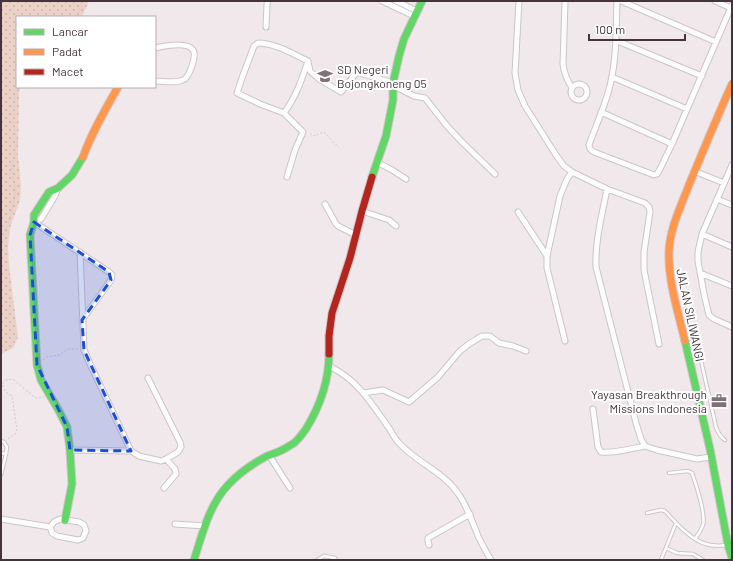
<svg xmlns="http://www.w3.org/2000/svg" width="733" height="561" font-family="Barlow,sans-serif">
<defs>
<pattern id="grass-dots" width="8" height="8" patternUnits="userSpaceOnUse"><rect width="8" height="8" fill="#ecd1c7"/><path d="M2 2h.1M6 6h.1" fill="none" stroke="#ccb4ac" stroke-width="1.8" stroke-linecap="round"/></pattern>
</defs>
<rect width="100%" height="100%" fill="#f0e8eb"/>
<path fill="url(#grass-dots)" d="M1 1H89L82 17H17V87H21L19 92 18 155 21 186 20 200 10 228 8 247 9 265 18 338 13 348 1 354Z"/>
<g fill="none" stroke-linecap="round" stroke-linejoin="round">
<defs>
<path id="lane" d="M689 351C694 351 697 351 700 356L716 427C718 433 720 437 725 440
M1 441 4 442 7 447 6 454 1 453
M669 473 688 471 692 473C696 484 706 515 703 525 701 530 698 535 695 539
M1 475 6 454
M647 513 661 510 665 511C675 522 691 540 706 544 713 546 720 546 727 545
M666 548 677 553 693 554 703 560
M317 560 324 556 335 558 336 560
M661 560 676 523"/>
<path id="street" d="M382 1 414 16
M396 1 417 11
M519 1 515 73 518 90 525 106 556 155 564 166 572 172 607 189 645 203 649 207 650 212 644 252V270L659 344
M565 1 563 64C564 74 567 80 572 88
M617 1C616 31 617 63 608 93 603 110 595 128 589 145L590 149 594 152 654 175 657 174 659 171 672 144 732 5
M621 1 716 42
M715 1 731 8
M266 27 267 4 268 1
M615 40 702 76
M258 43C275 43 293 54 308 61 302 79 296 97 284 113L260 104 237 93 242 78 254 46Z
M155 48C164 46 187 41 193 50 197 55 190 74 185 79 185 79 180 81 180 81 173 83 162 81 155 81
M308 62 310 71 319 79 341 92 357 72 393 83
M612 77 687 109
M571 92a8 8 0 1 1 16 0a8 8 0 1 1-16 0Z
M394 86 414 96 425 98 447 126 462 142 495 174
M601 112 672 144
M284 113 303 132 295 150 287 177
M377 162 392 170 406 179
M732 165 702 234 698 252V261L704 294 709 315 714 319 732 327
M694 171 724 183
M607 189C602 215 595 241 596 267L636 423 641 439 645 446 657 450 697 459 711 457
M717 199 732 205
M325 204 336 224 338 226 356 235
M362 211 389 220 396 226
M518 212 547 256
M34 222 109 272 112 275 111 280 82 320
M34 222 41 219 55 196 58 188
M702 234 732 247
M80 252 84 350 91 366 131 451 139 456 161 461 166 459 178 452 181 447 180 442 148 378
M700 273 732 286
M565 341 547 268V256L560 196 567 179 572 172
M329 366C358 380 371 403 389 428 392 433 395 439 399 443 416 462 443 472 457 492 467 505 472 521 478 536 482 544 486 552 491 560
M363 393 383 390 409 402 438 377 460 351 469 344 482 336H490L499 343 513 346 526 351
M593 409 598 447 601 452C612 454 634 448 645 446
M70 450 131 451
M269 455 290 488
M164 488 176 474 175 469 166 459
M1 519 50 527
M60 519 79 522 84 525 86 531 83 538 78 540 57 536 52 533 50 527 54 522Z
M175 524 205 526
M429 545 428 541V538L470 514"/>
<path id="fast" d="M372 177 386 136 393 100V83L399 56 404 39 422 1
M685 341 710 449 728 545 732 558
M65 520 72 484 70 450 67 427 59 411 41 380 37 365 30 235 34 222V215L49 192 58 188 72 175 83 157
M194 560C202 535 209 505 228 485 239 473 252 464 267 456 270 455 273 454 275 453 282 451 289 446 294 443 299 439 302 434 306 429 320 406 329 381 329 354"/>
<path id="slow" d="M83 157C92 132 105 110 118 87
M685 341C678 311 668 282 669 251 670 228 681 206 689 185 703 151 717 117 732 84"/>
<path id="jam" d="M329 354V336L332 313 350 258 362 211 372 177"/>
</defs>
<use href="#lane" stroke="#cec4c9" stroke-width="4.5"/>
<use href="#street" stroke="#cec4c9" stroke-width="7"/>
<use href="#fast" stroke="#d5c4cb" stroke-width="9"/>
<use href="#slow" stroke="#d5c4cb" stroke-width="9"/>
<use href="#jam" stroke="#d5c4cb" stroke-width="9"/>
<path stroke="#d0c9cc" stroke-width="1" stroke-dasharray="2 2" stroke-linecap="butt" d="M77 17 82 1
M310 133 314 136 323 132C329 136 333 143 339 147
M1 239 5 232 9 222 16 190 13 180 12 167 17 141 13 125 15 97 20 87
M43 360 47 357 60 355 67 349H78
M8 439 15 434 17 430 12 396C9 394 5 392 4 389 0 381 7 378 14 380L33 396 37 398 44 397"/>
<use href="#lane" stroke="#fdfcfc" stroke-width="2.5"/>
<use href="#street" stroke="#fdfcfc" stroke-width="5"/>
<use href="#fast" stroke="#63d668" stroke-width="7"/>
<use href="#slow" stroke="#ff974d" stroke-width="7"/>
<use href="#jam" stroke="#b3261e" stroke-width="7"/>
</g>
<path fill="#1d4ed8" fill-opacity="0.2" stroke="#1d4ed8" stroke-width="3" stroke-dasharray="8 5" stroke-linejoin="round" d="M34 222 109 272 111 280 82 320 84 350 131 451 70 450 67 427 37 365 30 235Z"/>
<defs>
<symbol id="school-bare" viewBox="-9 -9 18 18"><path d="M0-5L7-2L0 1L-7-2ZM-4 1L0 2.5L4 1V4Q0 6-4 4Z" fill="#81727a" stroke="#fff" stroke-width="2.5" paint-order="stroke"/></symbol>
<symbol id="office-bare" viewBox="-9 -9 18 18"><path d="M-6-3h4V-5.5h4V-3h4V5H-6ZM-1-4.5V-3h2v-1.5ZM-6 0V1H6V0Z" fill="#81727a" stroke="#fff" stroke-width="2.5" paint-order="stroke"/></symbol>
</defs>
<g fill-rule="evenodd">
<use href="#school-bare" x="314" y="65" width="22" height="22"/>
<use href="#office-bare" x="708" y="390" width="22" height="22"/>
</g>
<g text-anchor="middle" dominant-baseline="central" stroke-width="4" stroke-linejoin="round" paint-order="stroke">
<g font-size="12" fill="#45333d" stroke="#fff" text-anchor="start">
<text x="337" y="69">SD Negeri<tspan x="337" dy="14">Bojongkoneng 05</tspan></text>
<text x="707" y="394" text-anchor="end">Yayasan Breakthrough<tspan x="707" dy="14">Missions Indonesia</tspan></text>
</g>
<g font-size="12" fill="#45333d" stroke="#fff">
<text transform="translate(691 315) rotate(78)">JALAN SILIWANGI</text>
</g>
</g>
<rect width="733" height="561" fill="none" stroke="#45333d" stroke-width="4"/>
<rect x="16" y="16" width="140" height="72" fill="#ffffff" stroke="#b5adb1"/>
<rect x="24" y="29" width="20" height="6" fill="#63d668" stroke="#b5adb1"/>
<text x="52" y="36" font-size="12" fill="#45333d">Lancar</text>
<rect x="24" y="49" width="20" height="6" fill="#ff974d" stroke="#b5adb1"/>
<text x="52" y="56" font-size="12" fill="#45333d">Padat</text>
<rect x="24" y="69" width="20" height="6" fill="#b3261e" stroke="#b5adb1"/>
<text x="52" y="76" font-size="12" fill="#45333d">Macet</text>
<path d="M589 34v6h96v-6" fill="none" stroke="#45333d" stroke-width="2"/>
<text x="595" y="34" font-size="12" fill="#45333d" stroke="#ffffff" stroke-width="3" paint-order="stroke">100 m</text>
</svg>
